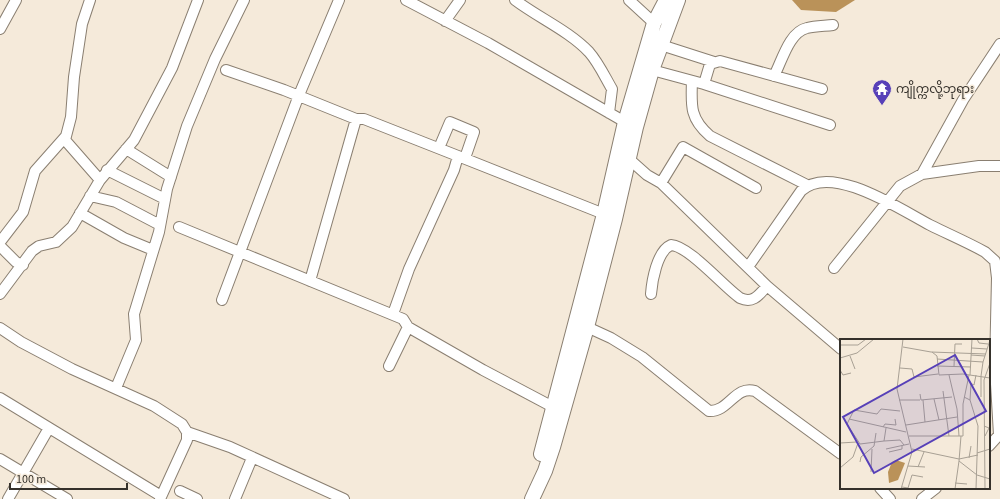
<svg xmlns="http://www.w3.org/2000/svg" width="1000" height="499" font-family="'Source Sans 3','Noto Sans Myanmar',sans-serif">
<rect width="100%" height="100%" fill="#f5eada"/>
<path fill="#ba9259" d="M792 0H855L836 12 801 10Z"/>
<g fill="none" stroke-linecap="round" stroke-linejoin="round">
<defs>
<path id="minor" d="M90 0 82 24 74 77 71 117 65 140 100 180
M406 0 488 43 625 122
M515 0C539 18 569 31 589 52 598 62 605 77 612 89L609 113
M629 0 654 23
M445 21 460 0
M0 29 16 0
M661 45 714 62
M226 70 284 90 356 119H364L458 156
M652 70 704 84 830 125
M774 76C782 61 789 32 807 28 815 26 825 26 833 25
M692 81C691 106 690 119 710 136L807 185
M704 84 710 64 720 61 822 89
M439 148 450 122 474 132 465 158
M126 149 171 177
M629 159 647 175 661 183 767 286 841 349
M107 170 165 199
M922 174 963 100 1000 44
M661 183 683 147 756 188
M90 196 116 202 160 225
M80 213 124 238 153 250
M179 227 403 319 408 327 389 366
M0 242 23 212 35 171 66 136
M0 246 16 262 23 265
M748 267 801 191C831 162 901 210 930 225 948 234 967 242 985 252L995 261 997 278 995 367 999 435 989 446
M834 268 900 186 922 174 979 166H1000
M310 281 356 119
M0 294 32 251 39 246 56 242 72 227 100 180 134 140 172 68 198 0
M651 294C652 281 657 251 671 245 689 246 723 286 740 298 753 304 759 295 767 286
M222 300 299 95 339 0
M393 314 409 269 454 170 458 156 604 214
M408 327 483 370 553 407
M587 327 611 338 642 357 709 411C729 412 735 385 755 391L841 454
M0 328 21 342 72 369 154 406 182 424 187 432V440L160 499
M116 388 136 340 134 314 159 232 167 189 187 126 215 59 244 0
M0 398 161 496
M187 432 230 447 344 499
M0 459 67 499
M880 488 890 499
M180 491 197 499
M8 499 49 428
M235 499 252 458
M922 499 936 488"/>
<path id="highway" d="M541 454 604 214 625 122 654 23 666 0
M532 499 545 471 553 447 587 327 615 219 636 127 652 70 678 0"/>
</defs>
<use href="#minor" stroke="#8a7f71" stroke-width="12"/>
<use href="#highway" stroke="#8a7f71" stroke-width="16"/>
<use href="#minor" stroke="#fff" stroke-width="10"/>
<use href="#highway" stroke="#fff" stroke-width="14"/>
</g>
<defs>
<symbol id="temple-pin" viewBox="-11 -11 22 30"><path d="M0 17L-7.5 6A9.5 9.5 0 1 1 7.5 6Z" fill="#5740b8" stroke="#f5eada"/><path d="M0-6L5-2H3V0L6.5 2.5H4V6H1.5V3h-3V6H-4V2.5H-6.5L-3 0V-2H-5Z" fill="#fff"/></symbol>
</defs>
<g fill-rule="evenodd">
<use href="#temple-pin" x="871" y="78" width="22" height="30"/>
</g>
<g text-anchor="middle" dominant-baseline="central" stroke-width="3" stroke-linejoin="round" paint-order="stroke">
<g font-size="12" fill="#35312b" stroke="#f5eada" text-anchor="start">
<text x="896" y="89">ကျိုက္ကလို့ဘုရား</text>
</g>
</g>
<g transform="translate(840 339)">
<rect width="150" height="150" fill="#f5eada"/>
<path d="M56 121 65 124 58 141 49 144 48 133 52 123Z" fill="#ba9259"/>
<path fill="none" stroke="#a8a094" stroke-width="1" d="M137 0 139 4 148 5M0 6H18L26 0M63 8 91 13 146 15M132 9 147 10M92 13 97 17 99 36 123 35 150 39M131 16 145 17M10 17 15 30M0 19 17 14 34 0M97 20 143 23 141 37M143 23 150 1M97 27 131 28M114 27 115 5H122M60 29 72 30 74 38 98 35M0 31 3 36 11 34M109 36 117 70 119 97M130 36 132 0M141 37V58M130 44 134 46 136 36M103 52 109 97M80 55 81 61 112 58M124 58 130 61 138 87 136 150M94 60 99 81M59 61H80M130 61 131 45M9 80 66 93M85 83 117 78M66 86 85 83 83 61M144 87 149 89 145 97M43 88 45 85 56 86 55 80M46 89 44 102 20 105 7 85 14 71 37 75 41 70 60 72M69 97H123V65L129 36M121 97 119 122 137 136 150 140M44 102 60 101 64 106M0 104 17 103M46 110 69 105M72 110 119 120 138 116M49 113 62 110V106M137 114 150 110M129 119 131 107M20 123 21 118 34 107 36 94M68 127 85 128M78 128 84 113M0 129 13 118 18 104M31 133 32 110M115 144 127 145M62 148 68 149 72 136 83 138M61 150 72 113 57 50 63 0M115 150 119 122M145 150 144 41 150 24"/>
<path fill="#5740b8" fill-opacity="0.15" stroke="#5740b8" stroke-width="2" d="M115 16 146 72 34 134 3 78Z"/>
<rect width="150" height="150" fill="none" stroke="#35312b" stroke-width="2"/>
</g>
<path d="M10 483v6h117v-6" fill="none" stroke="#35312b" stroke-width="2"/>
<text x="16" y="483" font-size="12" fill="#35312b" stroke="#f5eada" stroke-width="3" paint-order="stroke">100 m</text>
</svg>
